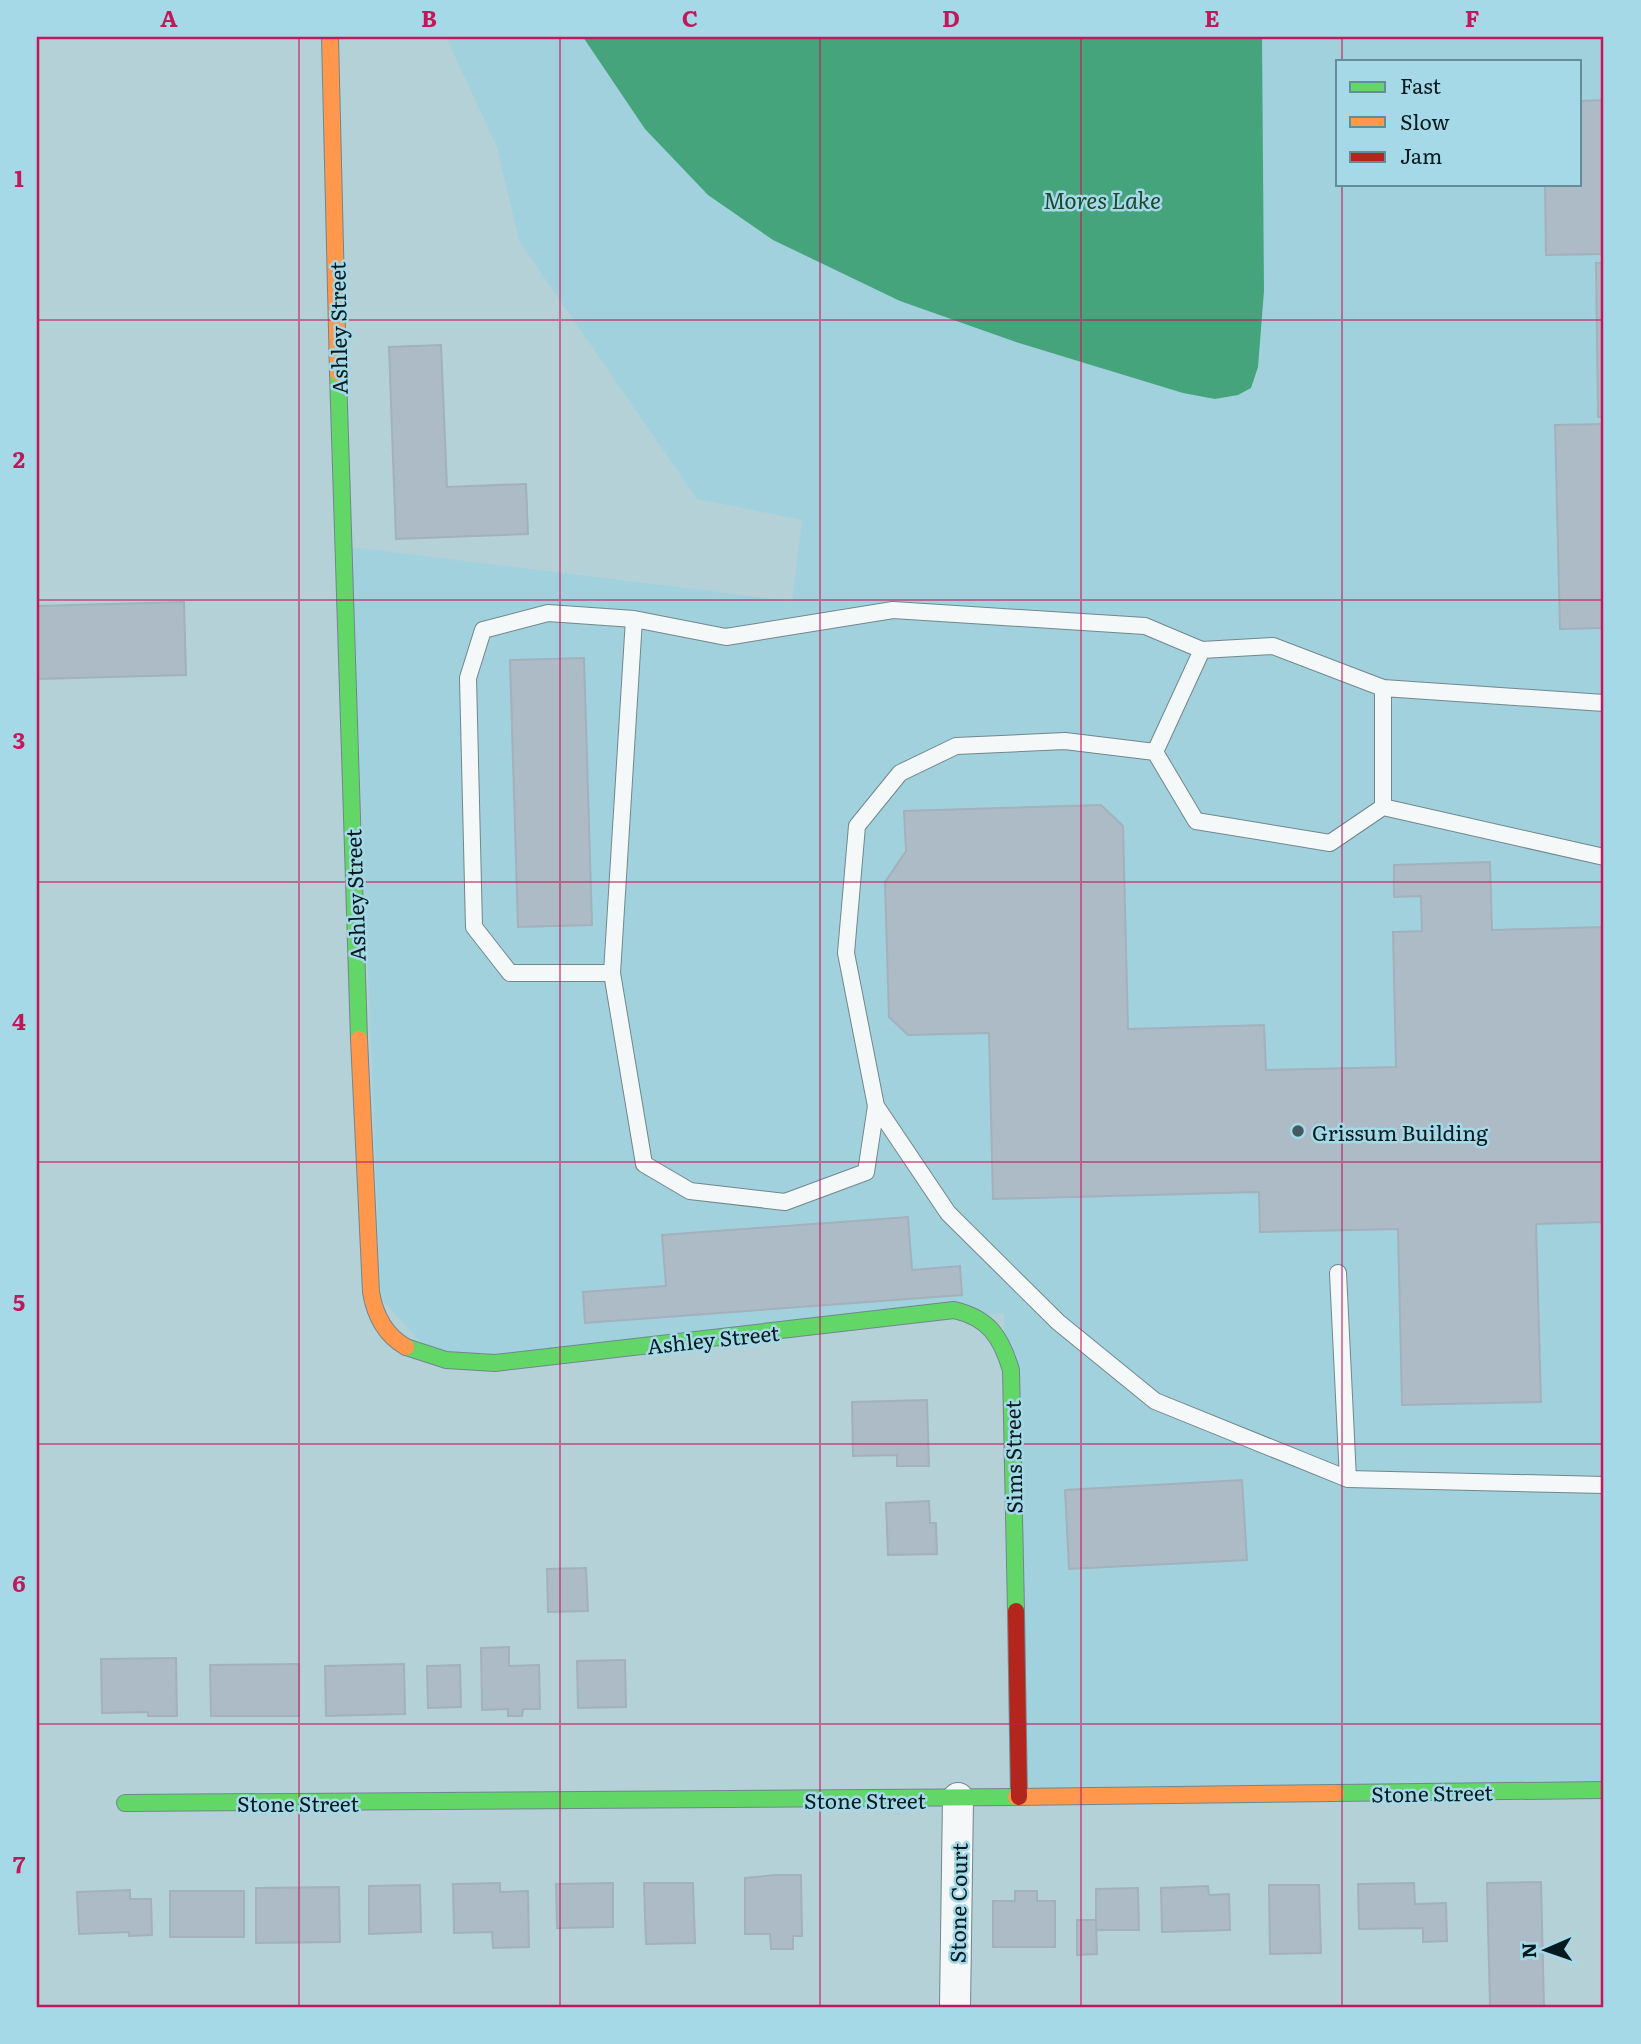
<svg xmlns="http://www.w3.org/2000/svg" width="1641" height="2044" font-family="Literata,serif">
<rect width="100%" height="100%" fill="#b4d1d8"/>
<path fill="#a2d1de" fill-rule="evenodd" d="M446 37H1604V1785L1024 1792 1004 1313 494 1357 428 1350 381 1299 351 547 792 601 802 520 697 499 519 241 497 147ZM1338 61H1580V184H1338Z"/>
<path fill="#46a47d" d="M583 37H1262L1264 291 1258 367 1251 388 1238 395 1215 399 1183 393 1019 343 900 301 773 240 708 195 645 129Z"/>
<path fill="#acbbc5" stroke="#a2b1bb" stroke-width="2" d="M1604 100V254L1546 255 1545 184H1580V101Z
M1596 263H1604V417H1598Z
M441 345 447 487 526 484 528 534 396 539 389 347Z
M1604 424V628L1560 629 1555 425Z
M184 602 186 675 37 679V606Z
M584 658 592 925 518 927 510 660Z
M1101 805 1123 826 1128 1029 1264 1025 1266 1070 1396 1067 1393 932 1422 931 1421 896 1394 897V865L1490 862 1492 930 1604 927V1222L1536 1224 1541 1402 1402 1405 1398 1229 1260 1232 1259 1192 993 1199 989 1033 908 1035 889 1017 885 882 906 851 904 811Z
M908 1217 912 1270 960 1266 962 1295 585 1323 583 1292 666 1286 662 1235Z
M927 1400 929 1466H897V1455L853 1456 852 1402Z
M1242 1480 1247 1560 1069 1569 1065 1490Z
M929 1501 930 1523H936L937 1554 888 1555 886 1503Z
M586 1568 588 1611 548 1612 547 1569Z
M509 1647V1666L539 1665 540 1709H523L522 1716H508V1709L482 1710 481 1648Z
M176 1658 177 1716H148V1712L102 1713 101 1659Z
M625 1660 626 1707 578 1708 577 1661Z
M299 1664V1716H211L210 1665Z
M404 1664 405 1714 326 1716 325 1666Z
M460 1665 461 1707 428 1708 427 1666Z
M776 1875H801L802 1936H793V1949H771L770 1934H745V1878Z
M1541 1882 1544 2007H1490L1487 1883Z
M500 1883V1892L528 1891 529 1947 493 1948 492 1932 454 1933 453 1884Z
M613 1883V1927L557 1928 556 1884Z
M644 1883H693L695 1943 646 1944Z
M1414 1883 1415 1904 1446 1903 1447 1941 1423 1942V1928L1359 1929 1358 1884Z
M420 1885 421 1932 369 1934V1886Z
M1269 1885H1319L1321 1953 1270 1954Z
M1208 1886 1209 1895 1229 1894 1230 1930 1162 1932 1161 1888Z
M339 1887 340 1942 256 1943V1888Z
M1138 1888 1139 1930H1096V1889Z
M130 1890V1899H151L152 1935 129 1936V1932L79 1934 77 1892Z
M170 1891H244V1937H170Z
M1015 1891H1037V1901H1055V1947H993V1901H1015Z
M1077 1920H1096L1097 1954 1077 1955Z"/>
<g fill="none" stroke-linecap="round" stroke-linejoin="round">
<defs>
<path id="lane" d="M634 619 726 637 893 610 1145 626 1202 650
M1383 688 1604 703
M1155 752 1065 741 956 746 900 773 857 826 846 953 876 1106 948 1213 1058 1322 1155 1401 1348 1479 1604 1485
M1383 807V688L1273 646 1202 650 1155 752 1196 821 1330 843 1383 807 1604 857
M612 973H510L474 927 468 678 483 630 548 613 634 619 612 973 644 1164 690 1191 785 1202 866 1172 876 1106
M1338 1273 1348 1479"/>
<path id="street" d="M955 2007 958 1798"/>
<path id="fast" d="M338 373 359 1039
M406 1347 446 1360 495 1363 954 1310C989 1318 1001 1337 1011 1370L1016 1611
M1336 1793 1604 1790
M125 1803 1016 1797"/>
<path id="slow" d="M330 37 338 373
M359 1039 371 1292C375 1316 385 1335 406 1347
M1016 1797 1336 1793"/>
<path id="jam" d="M1016 1611 1019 1797"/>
</defs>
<use href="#lane" stroke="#70878d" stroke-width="18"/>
<use href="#street" stroke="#70878d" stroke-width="32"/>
<use href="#fast" stroke="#70878d" stroke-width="18"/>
<use href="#slow" stroke="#70878d" stroke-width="18"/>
<use href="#jam" stroke="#70878d" stroke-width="18"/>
<use href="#lane" stroke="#f4f8f9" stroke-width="16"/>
<use href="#street" stroke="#f4f8f9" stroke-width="30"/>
<use href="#fast" stroke="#63d668" stroke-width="16"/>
<use href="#slow" stroke="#ff974d" stroke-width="16"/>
<use href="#jam" stroke="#b3261e" stroke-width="16"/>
</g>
<path fill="none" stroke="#c2185b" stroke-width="2" stroke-opacity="0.55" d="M299 37V2007M560 37V2007M820 37V2007M1081 37V2007M1342 37V61M1342 184V2007M37 320H1604M37 600H1604M37 882H1604M37 1162H1604M37 1444H1604M37 1724H1604"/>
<circle fill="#425a60" stroke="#a5d9e7" stroke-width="2.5" cx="1298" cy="1131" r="7"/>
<g text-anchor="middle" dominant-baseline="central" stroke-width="5" stroke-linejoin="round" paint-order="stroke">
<g font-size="21" fill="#051a1f" stroke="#a5d9e7">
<text transform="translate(337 328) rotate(-91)">Ashley Street</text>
<text transform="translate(354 895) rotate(-92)">Ashley Street</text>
<text transform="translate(713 1338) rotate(-6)">Ashley Street</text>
<text transform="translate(1012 1457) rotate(-91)">Sims Street</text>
<text transform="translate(1432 1792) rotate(-1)">Stone Street</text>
<text x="865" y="1799">Stone Street</text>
<text x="298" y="1802">Stone Street</text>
<text transform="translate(957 1903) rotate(-89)">Stone Court</text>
</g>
<g font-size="21" fill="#051a1f" stroke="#a5d9e7" text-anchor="start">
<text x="1312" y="1131">Grissum Building</text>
</g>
<g font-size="23" font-style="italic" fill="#1d482f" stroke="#a5d9e7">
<text x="1102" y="199">Mores Lake</text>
</g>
</g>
<rect width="1641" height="2044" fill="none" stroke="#a5d9e7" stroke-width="77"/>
<rect x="1336" y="60" width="245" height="126" fill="#a5d9e7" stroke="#658d97" stroke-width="2"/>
<rect x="1350" y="82" width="35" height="10" fill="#63d668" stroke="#658d97" stroke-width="2"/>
<text x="1400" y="94" font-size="21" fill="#051a1f">Fast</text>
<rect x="1350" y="117" width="35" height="10" fill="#ff974d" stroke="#658d97" stroke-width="2"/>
<text x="1400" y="130" font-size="21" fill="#051a1f">Slow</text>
<rect x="1350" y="152" width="35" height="10" fill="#b3261e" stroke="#658d97" stroke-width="2"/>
<text x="1400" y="164" font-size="21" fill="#051a1f">Jam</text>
<g transform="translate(1546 1950) rotate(268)" stroke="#a5d9e7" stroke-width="5" paint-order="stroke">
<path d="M0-5L12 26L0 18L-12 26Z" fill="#051a1f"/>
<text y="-10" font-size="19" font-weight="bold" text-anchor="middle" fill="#051a1f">N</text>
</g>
<rect x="38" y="38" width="1564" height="1968" fill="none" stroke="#c2185b" stroke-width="2.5"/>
<g font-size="23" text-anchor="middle" font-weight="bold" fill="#c2185b">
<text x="169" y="27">A</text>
<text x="429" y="27">B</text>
<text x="690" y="27">C</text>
<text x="951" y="27">D</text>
<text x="1212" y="27">E</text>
<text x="1472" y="27">F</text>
<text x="19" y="187">1</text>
<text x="19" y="468">2</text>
<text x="19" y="749">3</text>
<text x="19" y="1030">4</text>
<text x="19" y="1311">5</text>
<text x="19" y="1592">6</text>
<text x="19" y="1873">7</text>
</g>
</svg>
